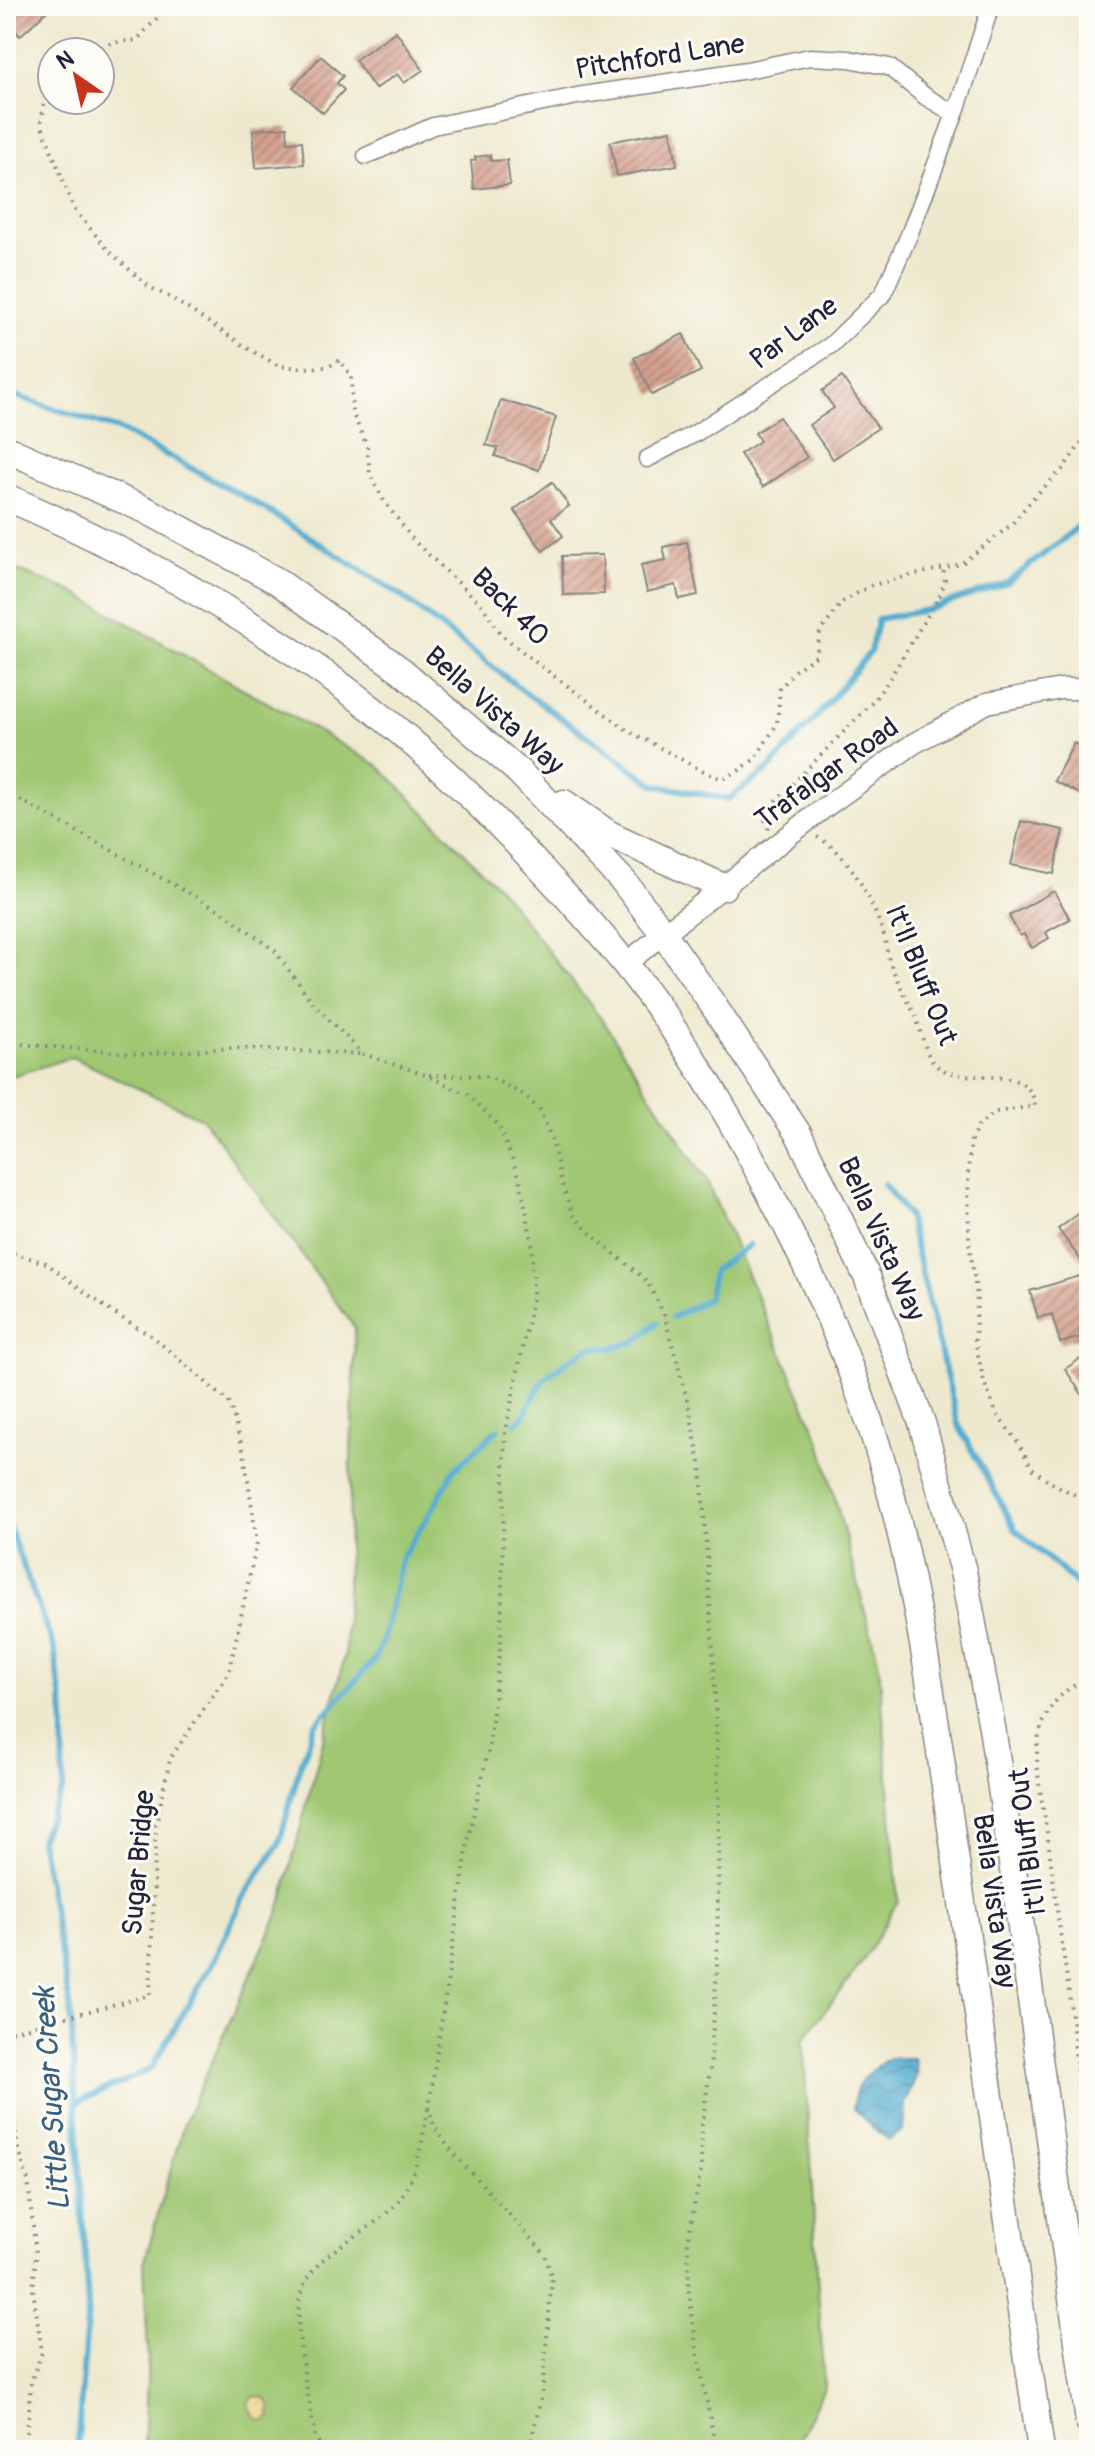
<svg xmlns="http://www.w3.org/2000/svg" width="1095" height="2456" font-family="Pangolin,sans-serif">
<defs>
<pattern id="sand-dots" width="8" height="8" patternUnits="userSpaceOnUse" patternTransform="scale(2)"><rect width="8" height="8" fill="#eeda9e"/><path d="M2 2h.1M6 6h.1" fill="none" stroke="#ccbb89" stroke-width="1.8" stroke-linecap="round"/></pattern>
<pattern id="water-waves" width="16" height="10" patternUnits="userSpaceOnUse" patternTransform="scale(2)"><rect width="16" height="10" fill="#51abcf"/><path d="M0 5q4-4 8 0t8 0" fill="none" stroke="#438ba9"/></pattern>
<pattern id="building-hatch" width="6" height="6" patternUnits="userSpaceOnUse" patternTransform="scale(2)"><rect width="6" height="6" fill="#d4a08e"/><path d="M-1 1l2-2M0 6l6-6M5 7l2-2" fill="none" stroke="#ac8275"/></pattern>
</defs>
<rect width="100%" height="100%" fill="#fdfcf7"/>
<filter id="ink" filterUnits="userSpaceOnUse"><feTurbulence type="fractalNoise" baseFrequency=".0125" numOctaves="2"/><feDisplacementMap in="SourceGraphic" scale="16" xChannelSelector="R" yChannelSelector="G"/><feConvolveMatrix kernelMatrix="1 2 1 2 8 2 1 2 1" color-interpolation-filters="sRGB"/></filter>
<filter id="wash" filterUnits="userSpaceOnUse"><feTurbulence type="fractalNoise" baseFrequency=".006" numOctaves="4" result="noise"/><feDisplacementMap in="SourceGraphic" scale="32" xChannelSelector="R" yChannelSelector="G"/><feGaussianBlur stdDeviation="1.8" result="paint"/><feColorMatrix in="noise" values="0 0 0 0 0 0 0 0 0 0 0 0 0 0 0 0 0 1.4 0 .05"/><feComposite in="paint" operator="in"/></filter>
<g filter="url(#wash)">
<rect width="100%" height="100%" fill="#eee9ce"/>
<path fill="#a0c873" stroke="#617557" stroke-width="2" d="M6 566 71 591 379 766 499 888 603 1021 707 1182 820 1441 879 1665 898 1901 863 1961 803 2040 824 2388 794 2450H144L148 2356 144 2263 184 2123 279 1912 345 1655 355 1328 203 1119 72 1057 6 1078Z"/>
<path fill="url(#sand-dots)" stroke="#887e6c" stroke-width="2" d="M255 2396 263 2397 269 2403 271 2416 265 2421C254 2419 250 2413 249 2402Z"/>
<path fill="url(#water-waves)" stroke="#3a6685" stroke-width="2" d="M889 2058H914L917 2074 905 2103 903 2131 889 2140 872 2127 853 2108C854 2082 869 2072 889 2058Z"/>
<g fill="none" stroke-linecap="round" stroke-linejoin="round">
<path stroke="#51abcf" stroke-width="6" d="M6 393 120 430 254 502 400 595 529 695 655 785 728 799 769 769 820 713 870 652 878 619 927 610 1007 583 1074 530 1089 515
M884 1184 908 1216 958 1424 1015 1529 1077 1584H1089
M673 1317 708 1299 714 1270 749 1245
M516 1423 523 1417 543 1380 563 1364 589 1348H613L634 1342 657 1323
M6 1520 54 1648 64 1714 63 1789 40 1839 70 2005 88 2307 77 2450
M76 2103 151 2069 214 1960 243 1898 279 1844 299 1769 315 1725 374 1660 382 1643 402 1557 432 1510 453 1471 498 1429"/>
</g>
<g id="blocks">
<path fill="url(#building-hatch)" d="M11 6H52L20 36 6 21V10Z
M396 31 423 70 404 83 397 74 375 89 355 60Z
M321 56 343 76 337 83 344 90 323 113 293 87Z
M287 127 288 142 302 141 304 164 256 168 253 130Z
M671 130 677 165 617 176 610 142Z
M490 155 491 161 507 160 510 185 474 189 471 161 476 160 475 157Z
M6 307 15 311 6 333Z
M683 334 701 371 652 395 634 358Z
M842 377 878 428 833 459 809 425 834 408 822 391Z
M501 400 556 417 539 470 495 456 498 448 486 445Z
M779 417 807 457 763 487 740 454 760 441 755 433Z
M552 482 569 506 551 519 563 536 543 551 514 510Z
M687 542 698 595 679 599 676 585 647 592 641 565 666 560 663 547Z
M602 555 604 594 563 595 562 556Z
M1089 739V799L1054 781 1074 743 1084 748Z
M1021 821 1063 830 1054 874 1011 865Z
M1054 891 1070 919 1046 932 1049 938 1032 948 1024 934 1020 936 1009 916Z
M1089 1206V1254L1081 1260 1058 1229Z
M1089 1273V1297H1087L1089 1327 1079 1330 1081 1337 1060 1343 1052 1314 1038 1318 1030 1291Z
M1089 1353V1405L1065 1369Z"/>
</g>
</g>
<g filter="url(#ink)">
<use href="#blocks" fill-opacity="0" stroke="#888684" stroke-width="2"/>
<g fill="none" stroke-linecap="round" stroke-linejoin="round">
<defs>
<path id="minor" d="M366 156 433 126 577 96 747 70 810 57 849 59 889 67 926 97 955 114
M647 459 696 433 831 345 883 294 909 235 955 114 991 6"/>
<path id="tertiary" d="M625 964 824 808 913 744 987 703 1061 689H1089"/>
<path id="primary" d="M6 449 146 510 277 581 402 671 518 771 624 882 663 933 713 1005 799 1135 867 1277 922 1423 963 1571 992 1727 1015 1883 1089 2422
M6 497C122 547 232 607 335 681 399 727 457 781 511 837 549 877 587 917 622 960 684 1036 734 1122 778 1209 825 1300 865 1395 891 1494 925 1624 940 1757 960 1889 987 2076 1014 2263 1041 2450
M564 803 609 834 723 887"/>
</defs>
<use href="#minor" stroke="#888684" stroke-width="19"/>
<use href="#tertiary" stroke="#888684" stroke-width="23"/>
<use href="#primary" stroke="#888684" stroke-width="29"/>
<path stroke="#888684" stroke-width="4" stroke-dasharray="2 6" stroke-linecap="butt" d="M95 52 111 43 137 40 168 6
M52 91 45 98 41 123 74 209 108 250 149 287 173 299 249 349 279 366 300 368 328 367 340 360 351 376 352 412 367 446 370 475 384 501 414 541 481 604 502 635 534 661 627 730 701 770 722 779 738 771 755 759 777 724 780 689 794 671 816 656 820 633 842 602 872 585 961 564 1011 525 1035 496 1062 470 1089 432
M6 792 223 912 275 951 313 1003 363 1054 423 1074 467 1094 499 1126 520 1179 532 1242 533 1296 505 1434 501 1639 489 1747 469 1835 429 2107 434 2126 449 2148 545 2254 552 2279 542 2394 529 2450
M769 829 765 820 769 808 870 705 887 683 940 595 945 581 943 568
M817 837C848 852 871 898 882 930 886 939 886 950 889 960 896 979 906 997 915 1015 920 1028 923 1043 929 1056 947 1095 1030 1055 1035 1106L996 1112 978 1126 971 1141 968 1171 969 1242 977 1297 975 1341 984 1382 997 1415 1016 1439 1032 1468 1050 1482 1089 1502
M6 1043 141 1054 232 1048 360 1054
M429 1075 487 1076 523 1094 540 1110 552 1140 561 1180 572 1214 592 1235 647 1281 664 1314 688 1403 701 1468 714 1663 719 1819 717 1969 710 2070 702 2125 701 2170 688 2241 689 2292 696 2345 716 2450
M6 1251 46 1263 109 1310 153 1337 229 1402 244 1453 257 1542 229 1672 170 1759 156 1825 150 1995 6 2033
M1089 1678C1062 1689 1047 1706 1039 1735 1033 1759 1042 1801 1046 1826 1053 1874 1058 1923 1066 1971 1076 2035 1076 2101 1089 2165
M6 2037 10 2046 16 2139 28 2181 36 2253 33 2290 42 2352 31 2382 26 2450
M323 2450 315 2436C310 2403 293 2328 300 2297 313 2247 369 2238 398 2201 418 2174 422 2141 428 2109"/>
<use href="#minor" stroke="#fff" stroke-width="16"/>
<use href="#tertiary" stroke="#fff" stroke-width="20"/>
<use href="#primary" stroke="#fff" stroke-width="26"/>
</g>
</g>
<g text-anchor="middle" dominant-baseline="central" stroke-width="6" stroke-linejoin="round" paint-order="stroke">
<g font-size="28" fill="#22223b" stroke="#fdfcf7">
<text transform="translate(660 57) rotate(-9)">Pitchford Lane</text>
<text transform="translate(794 333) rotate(-37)">Par Lane</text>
<text transform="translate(510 607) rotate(45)">Back 40</text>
<text transform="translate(494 711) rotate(42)">Bella Vista Way</text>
<text transform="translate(827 774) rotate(-36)">Trafalgar Road</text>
<text transform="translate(921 975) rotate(68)">It'll Bluff Out</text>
<text transform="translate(881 1239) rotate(66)">Bella Vista Way</text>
<text transform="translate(1028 1842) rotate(-97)">It'll Bluff Out</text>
<text transform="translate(139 1863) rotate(-85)">Sugar Bridge</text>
<text transform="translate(994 1901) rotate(82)">Bella Vista Way</text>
</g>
<g font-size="30" font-style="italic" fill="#37607e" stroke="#fdfcf7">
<text transform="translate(52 2099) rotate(-94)">Little Sugar Creek</text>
</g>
</g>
<rect width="1095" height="2456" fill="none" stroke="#fdfcf7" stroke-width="32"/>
<g transform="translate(76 76) rotate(326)"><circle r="38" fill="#fdfcf7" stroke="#a5a5ac" stroke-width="2"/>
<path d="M0-6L14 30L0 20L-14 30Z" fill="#c8321e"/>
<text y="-12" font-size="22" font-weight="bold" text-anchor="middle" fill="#22223b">N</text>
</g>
</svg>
